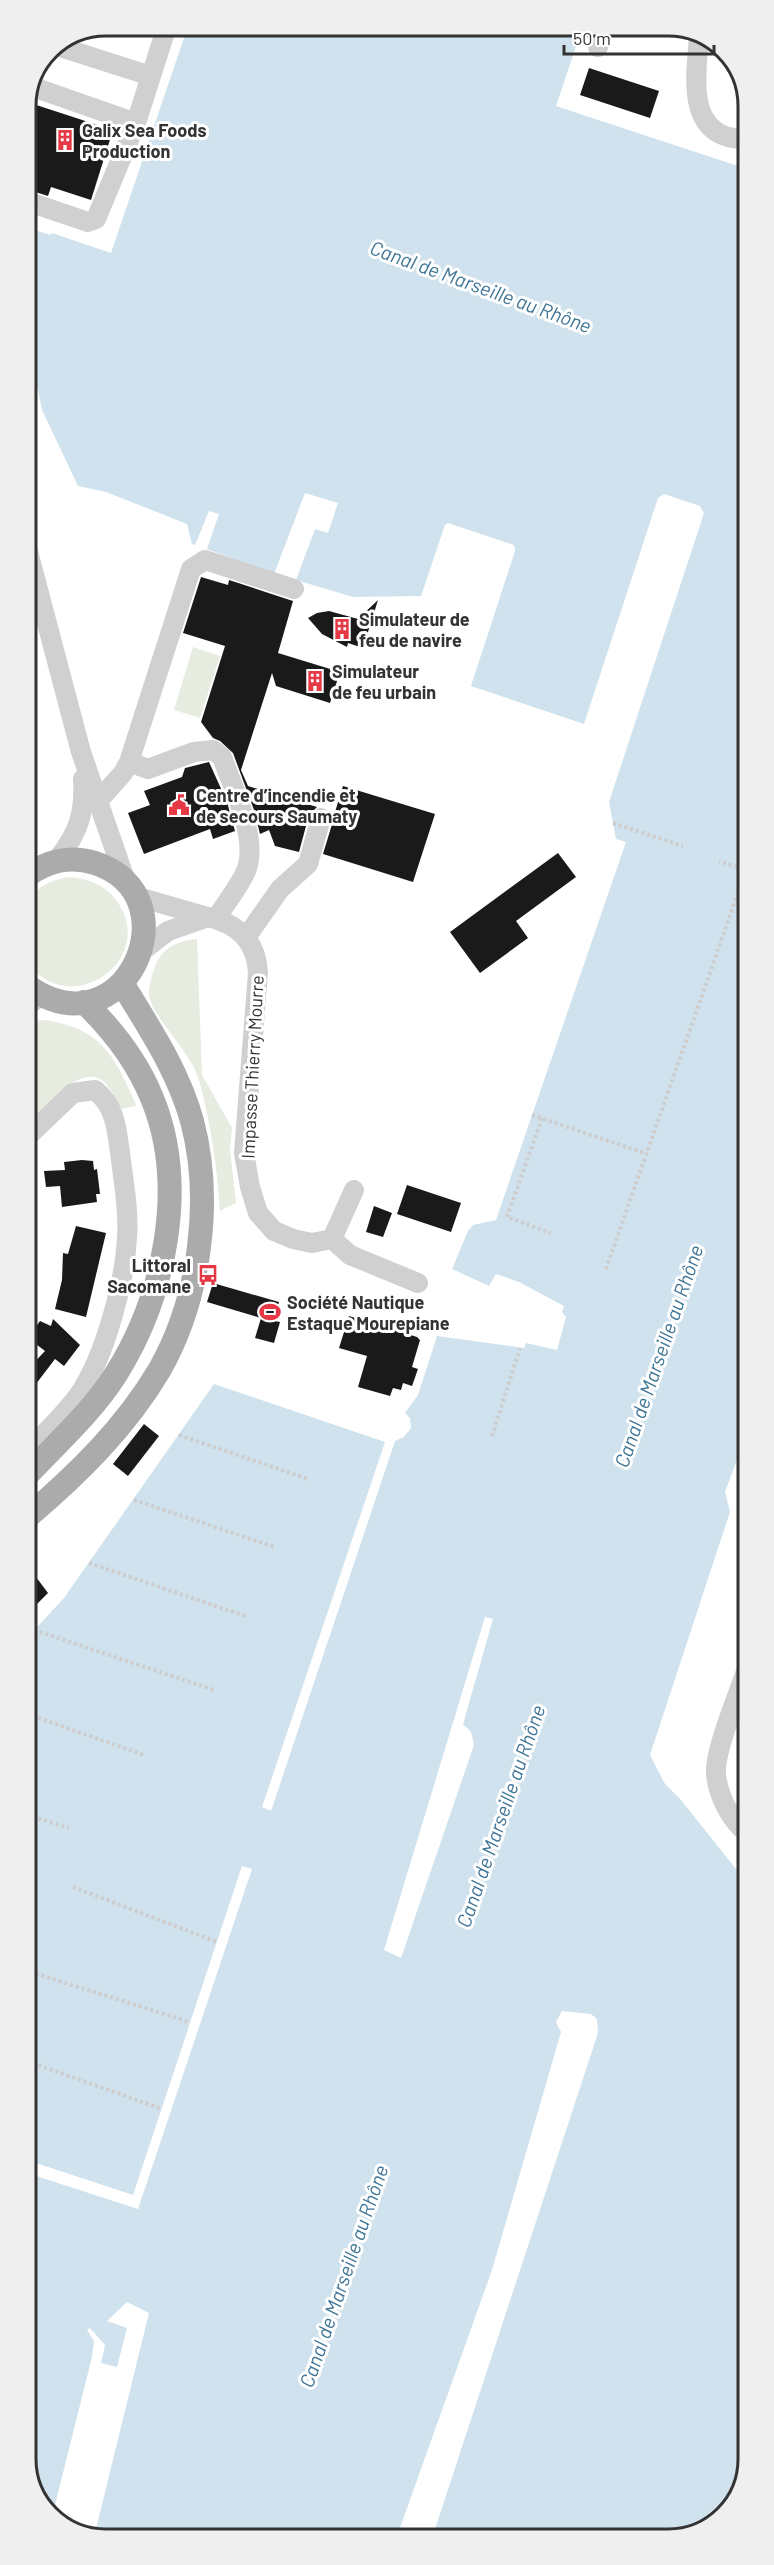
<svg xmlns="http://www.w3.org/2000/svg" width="774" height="2565" font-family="Barlow,sans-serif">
<rect width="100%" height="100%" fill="#fff"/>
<path fill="#e6ecdf" d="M193 647 220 656 200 718 174 710Z
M68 877C87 878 104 884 116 900 159 957 73 1023 26 962 26 919 15 887 68 877Z
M197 939 202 1075 232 1128 230 1149 236 1203 220 1211C217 1167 211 1123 199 1080 191 1051 151 1017 149 994 149 985 152 975 155 967 162 947 178 941 197 939Z
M44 1020C101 1028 114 1055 136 1104L135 1106 121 1109C116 1100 111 1088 103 1081 80 1064 50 1103 36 1117L31 1118 26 1109V1022Z"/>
<path fill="#cfe2ee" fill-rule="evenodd" d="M188 26H583L556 106 747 169 748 1430 725 1492 730 1512 650 1755 665 1784 681 1800 748 1884V2459L732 2508 684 2538H432L598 2033 597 2019 591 2014 562 2011 556 2022 561 2032 492 2270 396 2539H101L94 2537 149 2313 127 2302 107 2321 127 2328 117 2367 101 2363 105 2345 90 2328 87 2330 94 2341 92 2357 52 2517 27 2475V2173L138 2209 252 1869 242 1866 133 2195 27 2160V1638L64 1598 214 1384 385 1442 262 1807 271 1811 395 1441 404 1437 411 1428 410 1418 405 1413 418 1395 437 1336 524 1348 526 1343 557 1350 566 1317 562 1312 564 1306 519 1282 496 1274 489 1286 452 1269 468 1231 473 1225 496 1220 626 842 616 839 609 802 704 513 700 506 664 494 658 498 584 724 471 686 515 551 514 545 448 523 445 525 421 596 353 597 296 580 315 529 328 533 338 503 305 493 274 574 207 549 219 514 209 511 195 545 192 544 187 524 106 492 78 486 42 410 34 370 26 349V227L50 235 52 233 111 253ZM485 1617 493 1619 463 1724 471 1732 474 1745 401 1958 384 1950Z"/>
<path fill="#1a1a1a" d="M589 68 659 91 650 118 580 95Z
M27 102 113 130 91 200 51 187 48 196 26 189Z
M201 577 228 585 229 580 293 601 278 653 340 672 330 703 276 686 272 673 241 770 248 786 317 807 309 815 299 852 275 846 269 830 260 834 254 810 233 753 220 741 213 738 201 722 225 646 183 633Z
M378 600 363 648 348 643 347 647 322 634 308 618 317 613 329 611 358 619Z
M209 762 227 802 235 831 213 839 210 829 144 854 128 813 150 805 144 791 182 777 185 768Z
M343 786 435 814 413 882 323 854 333 821 330 811 335 812Z
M558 853 576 877 516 921 528 938 480 973 450 932Z
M82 1160 93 1161 94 1170 97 1169 100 1194H96L97 1202 62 1207 60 1186 46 1187 44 1171 65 1170 64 1162Z
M407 1185 461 1203 451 1232 397 1214Z
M374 1206 392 1213 383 1237 366 1232Z
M76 1226 106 1233 86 1317 55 1309 62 1280 63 1253 68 1254Z
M213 1283 279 1302 274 1321 280 1322 274 1343 255 1338 261 1318 207 1302Z
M349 1316 417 1337 420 1340 412 1367 418 1369 412 1386 403 1383 401 1390 393 1388 390 1396 358 1387 367 1356 339 1348Z
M53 1319 80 1345 64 1366 55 1359 26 1397V1371L45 1351 28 1338 40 1321 51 1326Z
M144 1424 159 1436 128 1476 113 1464Z
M27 1565 48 1593 27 1614Z"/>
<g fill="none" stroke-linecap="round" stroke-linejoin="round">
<path stroke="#cdcdcd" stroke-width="4" stroke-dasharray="3 3" stroke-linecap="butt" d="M613 823 683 846
M532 1115 647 1154
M542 1118 507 1217 551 1233
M606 1269 746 870 719 861
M179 1435 308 1479
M492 1436 520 1348
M134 1500 275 1547
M89 1563 245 1616
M34 1630 214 1690
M27 1714 144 1755
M27 1815 69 1828
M73 1887 217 1942
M30 1972 190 2022
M27 2061 162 2109"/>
<path stroke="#d0d0d0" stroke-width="20" d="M699 36C697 69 686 125 728 137 735 138 741 140 747 140
M57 46 151 76
M598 47 605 26
M33 87 136 123
M26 201 88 222 96 219 136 123 167 26
M26 544 81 752 126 882
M129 762 148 769 194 752 213 750 222 757C233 788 259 839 246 871 239 887 225 904 216 919
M98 801 123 773 129 762 191 569 205 560 294 589
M57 860C79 832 85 813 83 779
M135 896 208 917 168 931 142 951
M208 917C238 924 256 941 258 972L244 1153 250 1187 258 1213 274 1231 293 1239 312 1243 332 1239 354 1190
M247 936 280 889 308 864 321 818
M26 1006 42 996
M26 1138 73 1093 95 1090C117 1107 117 1133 121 1160 124 1185 129 1211 127 1237 125 1281 105 1356 80 1393 66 1413 45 1432 29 1451
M332 1239 350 1255 418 1283
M748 1666C740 1690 714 1751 716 1774 718 1796 731 1821 748 1834"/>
<path stroke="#ababab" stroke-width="24" d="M26 876C48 861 69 855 95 863 196 896 124 1057 26 985
M26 1476C57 1443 92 1412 116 1374 165 1296 188 1185 152 1098 137 1061 113 1030 84 1002
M26 1518C77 1475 126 1427 160 1369 200 1298 213 1200 192 1121 178 1070 149 1028 122 983"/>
</g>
<defs>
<symbol id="building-bare" viewBox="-9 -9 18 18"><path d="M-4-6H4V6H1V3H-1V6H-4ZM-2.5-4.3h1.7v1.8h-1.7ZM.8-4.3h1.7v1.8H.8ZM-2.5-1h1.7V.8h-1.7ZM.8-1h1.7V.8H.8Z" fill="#e63946" stroke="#fff" stroke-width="2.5" paint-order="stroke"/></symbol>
<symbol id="civic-bare" viewBox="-9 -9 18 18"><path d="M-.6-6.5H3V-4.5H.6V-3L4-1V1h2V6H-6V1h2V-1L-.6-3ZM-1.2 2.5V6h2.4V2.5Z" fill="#e63946" stroke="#fff" stroke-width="2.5" paint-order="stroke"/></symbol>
<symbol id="bus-bare" viewBox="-9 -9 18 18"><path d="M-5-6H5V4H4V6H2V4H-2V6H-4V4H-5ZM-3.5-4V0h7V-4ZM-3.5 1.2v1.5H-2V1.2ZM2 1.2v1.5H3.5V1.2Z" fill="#e63946" stroke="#fff" stroke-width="2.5" paint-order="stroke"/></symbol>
<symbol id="stadium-bare" viewBox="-9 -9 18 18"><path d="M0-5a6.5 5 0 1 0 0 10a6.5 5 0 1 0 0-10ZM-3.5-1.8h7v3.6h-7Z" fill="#e63946" stroke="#fff" stroke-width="2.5" paint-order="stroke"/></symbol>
</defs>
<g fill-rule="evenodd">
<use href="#building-bare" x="50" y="125" width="30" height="30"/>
<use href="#building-bare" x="327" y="614" width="30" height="30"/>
<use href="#building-bare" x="300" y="666" width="30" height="30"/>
<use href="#civic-bare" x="164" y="790" width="30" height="30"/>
<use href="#bus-bare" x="193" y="1260" width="30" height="30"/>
<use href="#stadium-bare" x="255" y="1297" width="30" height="30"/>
</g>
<g text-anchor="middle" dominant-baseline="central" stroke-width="6" stroke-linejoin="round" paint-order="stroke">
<g font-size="18" font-weight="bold" fill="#333" stroke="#fff" text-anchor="start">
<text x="82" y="130">Galix Sea Foods<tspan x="82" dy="21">Production</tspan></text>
<text x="359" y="619">Simulateur de<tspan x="359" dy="21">feu de navire</tspan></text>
<text x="332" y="671">Simulateur<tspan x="332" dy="21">de feu urbain</tspan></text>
<text x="196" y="795">Centre d’incendie et<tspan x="196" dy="21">de secours Saumaty</tspan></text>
<text x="191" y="1265" text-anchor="end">Littoral<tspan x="191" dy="21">Sacomane</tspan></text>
<text x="287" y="1302">Société Nautique<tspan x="287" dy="21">Estaque Mourepiane</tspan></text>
</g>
<g font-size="18" fill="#333" stroke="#fff">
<text transform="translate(252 1067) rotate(-87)">Impasse Thierry Mourre</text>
</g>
<g font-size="20" font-style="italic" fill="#3f7597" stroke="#fff">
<text transform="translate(481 286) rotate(20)">Canal de Marseille au Rhône</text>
<text transform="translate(658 1356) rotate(-71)">Canal de Marseille au Rhône</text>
<text transform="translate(500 1816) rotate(-71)">Canal de Marseille au Rhône</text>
<text transform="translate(343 2276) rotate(-71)">Canal de Marseille au Rhône</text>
</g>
</g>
<path d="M0 0H774V2565H0ZM106 36H668A70 70 0 0 1 738 106V2459A70 70 0 0 1 668 2529H106A70 70 0 0 1 36 2459V106A70 70 0 0 1 106 36Z" fill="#efefef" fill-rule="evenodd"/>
<path fill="none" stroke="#333" stroke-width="3" d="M106 36H668A70 70 0 0 1 738 106V2459A70 70 0 0 1 668 2529H106A70 70 0 0 1 36 2459V106A70 70 0 0 1 106 36Z"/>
<path d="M564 45v9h150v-9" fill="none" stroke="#333333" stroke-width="3"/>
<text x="573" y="45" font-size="18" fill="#333333" stroke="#ffffff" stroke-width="4.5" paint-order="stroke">50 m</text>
</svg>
